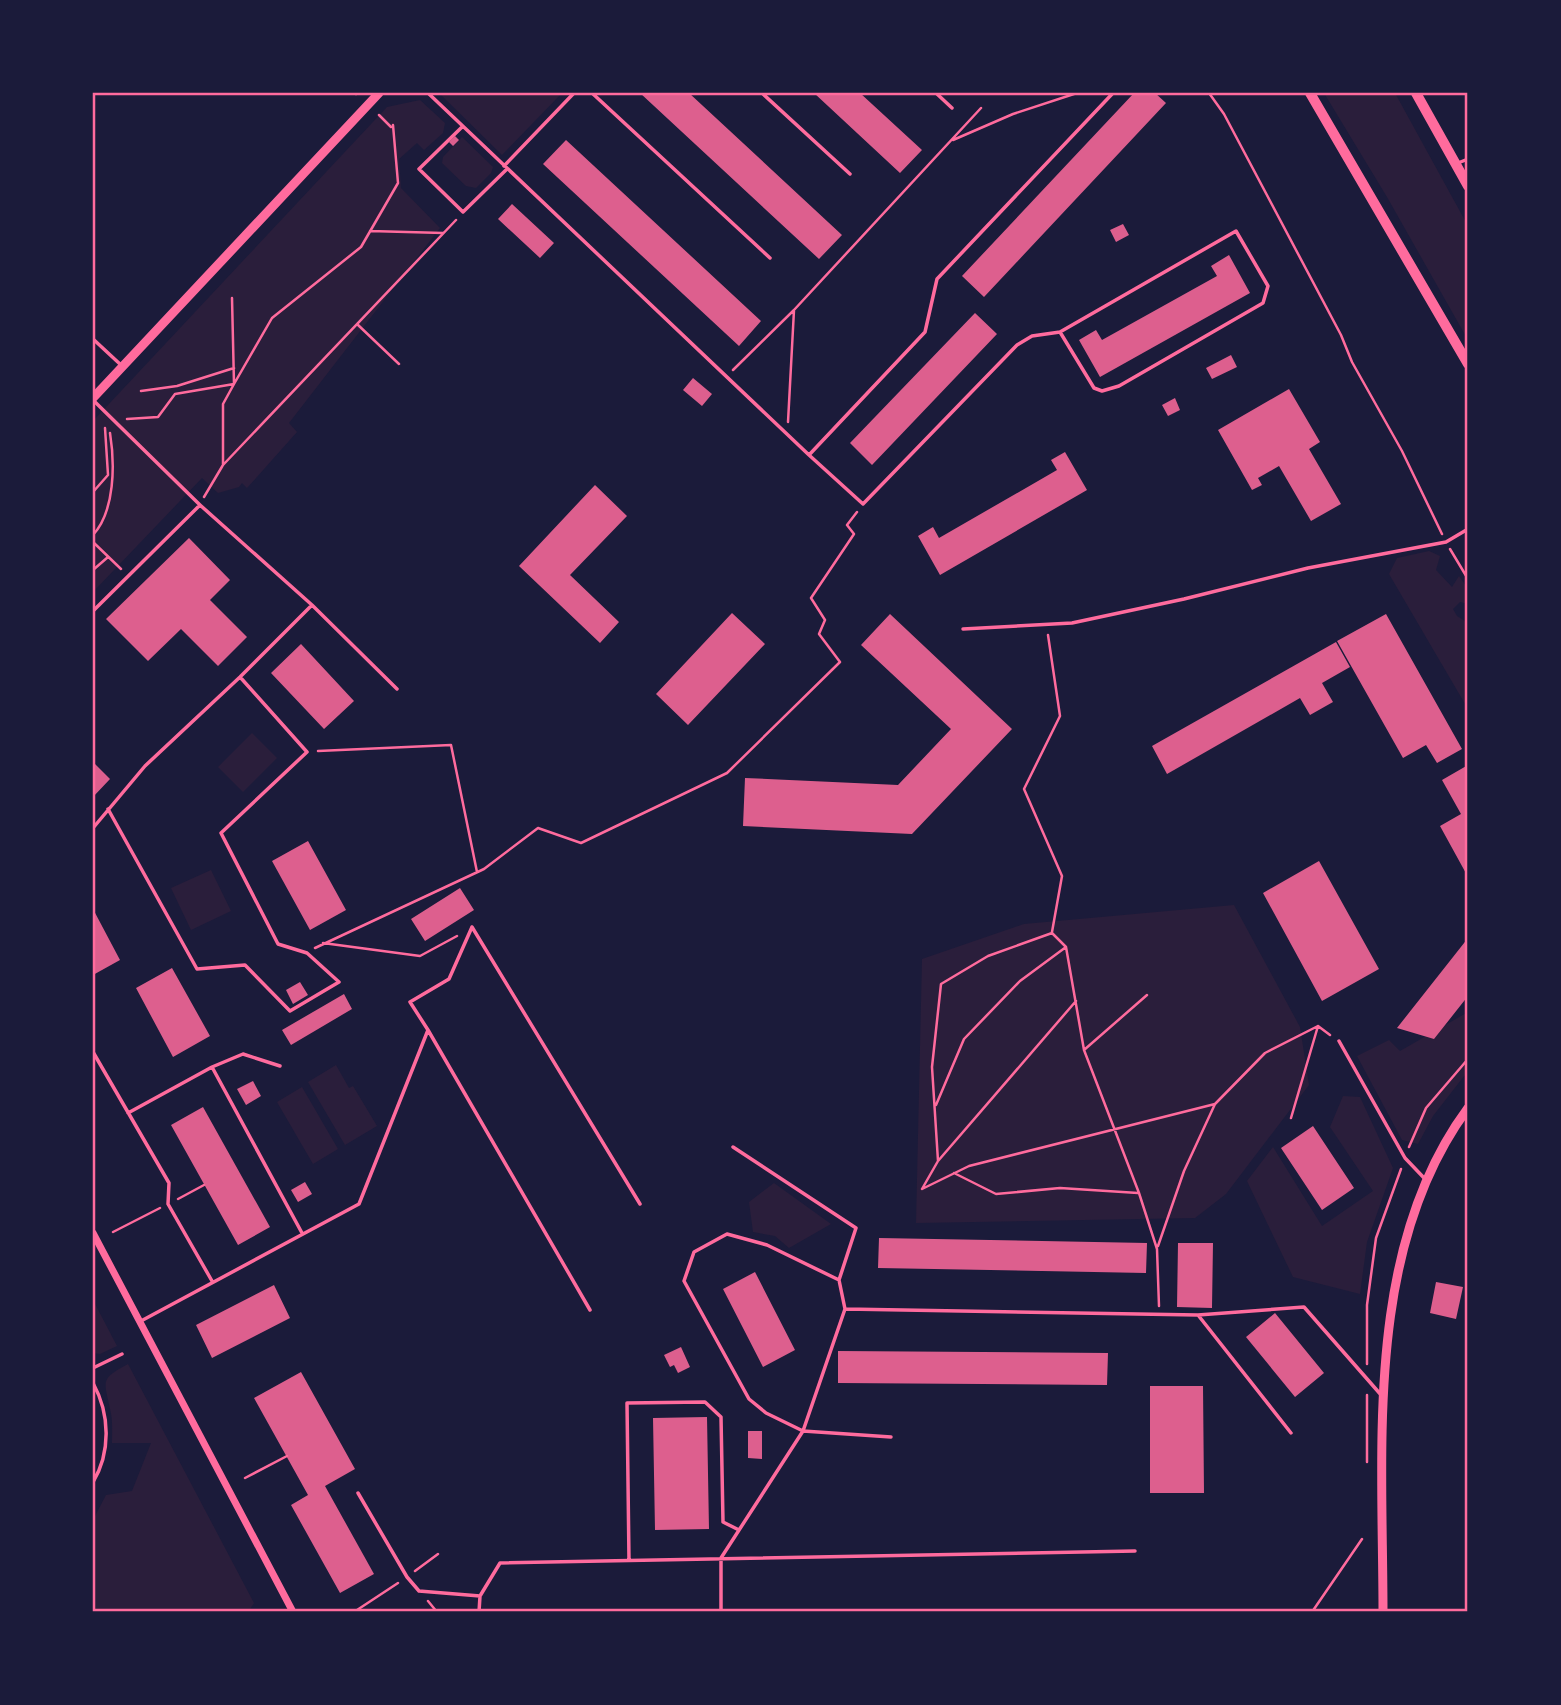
<svg xmlns="http://www.w3.org/2000/svg" width="1561" height="1705" font-family="Ubuntu,sans-serif">
<rect width="100%" height="100%" fill="#1b1b3a"/>
<path fill="#2a1e3b" d="M439 93H562L502 155Z
M1324 93H1395L1468 226V340L1387 197Z
M420 100 445 123 443 133 424 150 417 143 399 159 401 188 440 228 289 423 297 432 247 488 242 483 239 487 218 493 202 478 93 592V421L387 107Z
M462 137 493 167 491 173 476 188 466 186 442 163 443 157Z
M1429 551 1440 556 1436 570 1452 587 1459 576 1468 589V604L1460 602 1453 609 1457 616 1468 623V709L1389 574 1397 558Z
M252 733 277 758 243 792 218 767Z
M211 870 231 911 191 930 171 888Z
M1234 905 1300 1027 1309 1085 1226 1194 1195 1218 916 1223 922 959 1024 924Z
M1468 1012V1071L1433 1116 1418 1144 1402 1140 1357 1056 1389 1040 1400 1051Z
M336 1065 349 1088 353 1086 377 1126 345 1145 308 1082Z
M302 1087 338 1149 313 1164 277 1102Z
M1343 1096 1360 1097 1393 1168 1367 1242 1360 1294 1293 1277 1247 1181 1273 1147 1322 1226 1373 1191 1330 1127Z
M774 1183 831 1224 789 1248 775 1236 753 1232 749 1202Z
M93 1300 117 1346 100 1354 93 1353Z
M128 1364 254 1603 248 1612H93V1520L106 1495 132 1491 151 1443H112C112 1432 113 1420 110 1409 104 1380 100 1379 128 1364Z"/>
<path fill="#dd5f8e" d="M640 93H689L842 235 819 259Z
M814 93H860L922 150 900 173Z
M1134 93H1155L1166 103 984 297 962 276Z
M455 136 459 140 453 146 449 142Z
M566 140 761 321 739 346 543 164Z
M512 204 554 243 540 258 498 219Z
M1123 224 1129 235 1116 242 1110 230Z
M1229 255 1250 293 1100 377 1079 340 1096 330 1102 340 1217 276 1211 266Z
M975 313 997 334 872 465 850 443Z
M1231 355 1237 367 1212 379 1206 368Z
M693 378 712 394 702 406 683 390Z
M1289 389 1320 442 1309 449 1341 504 1311 521 1279 466 1258 478 1262 485 1252 490 1218 430Z
M1175 398 1180 410 1168 416 1162 405Z
M1065 452 1087 490 940 575 918 536 933 527 939 538 1057 470 1051 460Z
M595 485 627 516 570 575 619 622 600 643 519 566Z
M189 538 230 580 210 600 247 637 218 666 181 629 148 661 106 619Z
M732 613 765 644 688 725 656 694Z
M890 614 1012 729 912 834 743 826 745 778 898 785 951 729 861 645Z
M1386 614 1462 749 1437 763 1426 745 1403 758 1337 641Z
M1336 642 1350 667 1322 683 1333 702 1310 715 1300 698 1167 774 1152 746Z
M301 644 354 701 324 729 271 673Z
M93 762 110 779 93 797Z
M1468 765V877L1440 826 1461 814 1442 780Z
M308 841 346 910 310 930 272 861Z
M1319 861 1379 969 1322 1001 1263 893Z
M460 888 474 910 425 941 411 919Z
M93 909 120 960 93 975Z
M1468 938V996L1434 1039 1397 1028Z
M172 968 210 1036 173 1057 136 988Z
M300 982 308 995 293 1004 286 990Z
M344 994 352 1009 291 1045 282 1030Z
M253 1081 261 1096 246 1105 237 1089Z
M203 1107 270 1227 238 1245 171 1125Z
M1313 1126 1354 1188 1322 1210 1281 1148Z
M305 1182 312 1194 298 1202 291 1190Z
M879 1238 1147 1243 1146 1273 878 1268Z
M1178 1243H1213L1212 1308 1177 1307Z
M755 1272 795 1350 763 1367 723 1289Z
M1436 1282 1463 1287 1456 1319 1430 1313Z
M274 1285 290 1318 212 1358 196 1325Z
M1275 1313 1324 1373 1295 1397 1246 1337Z
M681 1347 690 1367 678 1373 674 1365 670 1367 664 1355Z
M838 1351 1108 1353 1107 1385 838 1383Z
M301 1372 355 1469 325 1486 374 1574 340 1593 291 1505 308 1495 254 1398Z
M1150 1386H1203L1204 1493H1150Z
M707 1417 709 1529 655 1530 653 1418Z
M748 1431H762V1459L748 1458Z"/>
<g fill="none" stroke-linecap="round" stroke-linejoin="round">
<path stroke="#ff6b9d" stroke-width="2.5" d="M355 93 356 94
M1209 93 1224 114 1341 335 1352 362 1402 451 1442 534
M1467 93 1468 94
M379 115 391 127
M953 140 1013 114 1077 93
M370 231 443 233
M357 324 399 364
M733 370 794 310 981 108
M141 391 177 386 234 368
M127 419 158 417 175 394 234 384 272 318 361 247 398 183 393 125
M788 422 794 310
M223 465V404L234 384 232 298
M93 492 108 475 105 428
M204 497 223 465 456 220
M93 535C115 511 115 464 110 433
M93 542 121 569
M1450 549 1468 579
M93 570 108 557
M1048 635 1060 716 1024 789 1062 876 1052 932
M318 751 451 745 477 872
M323 943 420 956 457 936
M315 948 484 869 538 828 581 843 727 773 840 662 819 634 825 620 811 598 854 534 847 525 857 512
M1084 1050 1147 995
M936 1105 964 1039 1020 981 1066 947
M1291 1118 1318 1026
M1409 1147 1426 1108 1468 1059
M938 1161 932 1067 941 984 988 956 1052 933 1066 947 1084 1050 1139 1193 1157 1249 1159 1306
M954 1173 996 1194 1060 1188 1138 1193
M922 1189 969 1166 1215 1104 1265 1053 1318 1026 1330 1035
M922 1189 938 1161 1076 1001
M178 1199 204 1185
M113 1232 160 1208
M1158 1246 1184 1171 1215 1104
M1367 1364V1305L1376 1238 1401 1169
M1367 1462V1395
M245 1478 287 1456
M415 1571 438 1554
M428 1601 437 1612
M354 1612 398 1583
M1312 1612 1362 1539"/>
<path stroke="#ff6b9d" stroke-width="3.5" d="M428 93 809 455
M592 93 770 258
M762 93 850 174
M936 93 952 108
M462 127 419 169 463 212 507 169
M1458 163 1468 159
M504 166 574 93
M1236 231 1268 286 1263 303 1119 386 1102 391 1094 388 1060 332Z
M1060 332 1032 336 1017 345 863 504 809 455 925 332 937 279 1113 93
M93 339 121 365
M93 400 200 505 312 605 240 677 145 766 93 828
M312 605 397 689
M93 611 200 505
M963 629 1072 623 1184 599 1308 568 1446 542 1468 529
M108 809 197 969 245 965 290 1011 339 982 307 953 278 944 221 833 307 752 240 677
M472 927 640 1204
M428 1030 590 1310
M1339 1041 1405 1158 1426 1180
M93 1052 169 1183 168 1204 212 1281
M212 1067 302 1233
M128 1113 212 1067 243 1054 280 1066
M839 1280 767 1245 727 1234 694 1252 684 1281 749 1399 766 1413 803 1431 891 1437
M845 1309 1198 1315 1291 1433
M1198 1315 1304 1307 1382 1396
M141 1321 359 1204 428 1030 410 1002 449 979 472 927
M93 1368 122 1354
M93 1383C110 1414 111 1452 93 1482
M358 1493 407 1577 419 1591 480 1596
M629 1560 627 1403 705 1402 721 1417 723 1522 739 1530
M479 1612 480 1596 500 1563 1135 1551
M721 1612V1558L803 1431 845 1309 839 1280 856 1228 733 1147"/>
<path stroke="#ff6b9d" stroke-width="7" d="M93 1233 293 1612"/>
<path stroke="#ff6b9d" stroke-width="9" d="M93 398 379 93
M1383 1612C1383 1446 1364 1248 1468 1108"/>
<path stroke="#ff6b9d" stroke-width="10" d="M1310 93 1468 364
M1416 93 1468 186"/>
</g>
<rect width="1561" height="1705" fill="none" stroke="#1b1b3a" stroke-width="189"/>
<rect x="94" y="94" width="1372" height="1516" fill="none" stroke="#ff6b9d" stroke-width="2.5"/>
</svg>
